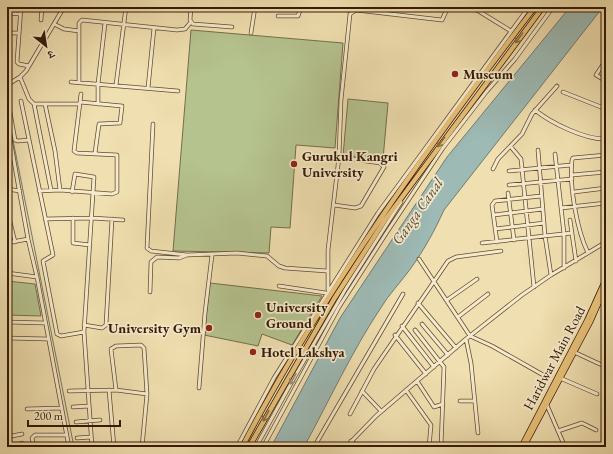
<svg xmlns="http://www.w3.org/2000/svg" width="613" height="454" font-family="'EB Garamond','Noto Serif Devanagari',serif">
<rect width="100%" height="100%" fill="#f0dfb0"/>
<filter id="stains"><feTurbulence type="fractalNoise" baseFrequency=".005" numOctaves="4"/><feColorMatrix values="0 0 0 0 .2 0 0 0 0 .09 0 0 0 0 .02 0 0 0 .5 -.17"/></filter>
<radialGradient id="worn" r=".72"><stop offset=".6" stop-color="#630" stop-opacity="0"/><stop offset="1" stop-color="#630" stop-opacity=".3"/></radialGradient>
<path fill="#b5c38f" stroke="#746e4a" d="M191 30 343 43 335 148 296 145 290 228 271 227 269 253 173 251Z
M348 99 388 103 383 159 343 156Z
M7 281 35 284 41 316 7 315Z
M210 283 322 296 292 345 262 334 258 346 204 335Z"/>
<path fill="#9dbab5" stroke="#737a6e" d="M570 7H603L444 210C435 230 424 250 411 268 401 282 389 294 380 309 351 353 329 401 304 447H271L340 318 447 157Z"/>
<g fill="none" stroke-linecap="round" stroke-linejoin="round">
<path stroke="#737a6e" stroke-width="1" d="M7 110 74 447"/>
<defs>
<path id="minor" d="M21 7 17 62 19 64 29 66
M191 7 190 20 193 24 232 27
M334 7 353 11V7
M472 7 511 31
M7 13 20 14
M278 16H298L301 7
M41 20 42 7
M54 24 64 29 79 31
M7 33H19
M251 33 255 7
M606 60 596 75 606 81
M20 77 29 99 34 104H79
M71 82 178 91
M79 82V23L82 20 177 30 185 29 191 22
M7 85 20 77 26 71 64 7
M116 85 126 7
M148 88 154 28
M563 92 606 109
M7 96 15 140 18 141 29 140
M21 101 53 255 43 261 57 334 61 336 84 332
M80 102 122 106 120 123 99 124 95 153
M34 104 51 190
M45 104 55 151 60 190
M98 104V84L105 23
M535 110C551 123 586 140 606 139
M7 122 28 239 37 277 7 273
M153 124 147 248 151 251 187 255
M511 147 521 159 534 287
M538 150 545 236 551 275
M555 154 564 234V268
M493 169 498 159 522 134 532 114 557 86
M509 171 571 165
M572 175 606 172
M509 185 572 179
M7 189 20 191
M39 191 60 190 112 194 117 192V155L77 153 74 151 81 94
M72 192 75 174 94 177 84 332 92 447
M574 192 606 188
M508 193 514 240
M334 205 355 208 361 206 384 167 380 163 339 157
M561 208 606 203
M7 210 15 242
M494 215 543 209
M73 218V243L90 245
M45 219 92 218 123 220
M570 220 576 261
M495 229 544 223
M497 242 492 205 495 201 541 196
M7 243 28 239
M482 243 572 233
M588 253C577 230 569 186 572 160L573 158 606 155
M419 259 470 336 492 346 545 376
M37 277 69 447
M279 286 326 293
M328 290V250L339 157 341 100 350 14 356 10 442 20 448 7
M150 292 151 262 157 257 179 258 187 255 237 253 267 256 279 266 285 268 327 271
M447 300 477 279
M418 303 456 348
M458 317 488 294
M7 322 45 323
M422 324 448 355
M84 325 102 328 106 325 112 219
M402 326 434 367
M415 330 444 367 441 447
M177 331 203 332
M395 335 426 374
M7 338 48 339
M466 339 471 363 478 433
M574 352 606 367
M560 378 597 394
M417 381 434 407 443 404
M199 388 205 313 212 255
M109 390 114 447
M116 390 111 349 116 346 141 345 144 348 147 394 142 447
M406 390 431 425 429 447
M69 391 116 390 147 394
M362 391 381 411
M460 401H475
M546 403 565 447
M73 407 89 406
M27 409 62 408
M350 414 374 369 448 261 456 257 501 251
M76 422 100 420
M558 431 582 423 596 430
M7 437 22 434
M77 438 91 437
M351 441 358 447
M11 447 22 443
M34 447 32 438 35 435H67
M59 447 69 445
M237 447 274 378 378 213 529 7
M256 447 294 378 345 290 401 202
M263 447 339 307 387 232 443 148 487 91 515 59 553 7
M314 447 403 294
M346 447 376 416 466 339 522 295 551 275 606 242"/>
<path id="major" d="M521 447 587 320 606 278
M524 447 591 321 606 287"/>
<path id="highway" d="M242 447C325 289 427 148 535 7
M249 447 334 299 385 220 543 7"/>
</defs>
<use href="#minor" stroke="#634b2f" stroke-width="4.5"/>
<use href="#major" stroke="#341a04" stroke-width="5.5"/>
<use href="#highway" stroke="#341a04" stroke-width="6"/>
<use href="#minor" stroke="#f5eacc" stroke-width="3"/>
<use href="#major" stroke="#e8c078" stroke-width="4"/>
<use href="#highway" stroke="#e8c078" stroke-width="4.5"/>
</g>
<defs><path id="oneway-shaft" d="M-6 0H5M1.5-3L5.5 0L1.5 3" fill="none" stroke-width="1.6" stroke-linecap="round" stroke-linejoin="round"/></defs>
<g stroke="#8e6d3e">
<use href="#oneway-shaft" transform="translate(519 38) rotate(127)"/>
<use href="#oneway-shaft" transform="translate(441 142) rotate(127)"/>
<use href="#oneway-shaft" transform="translate(266 416) rotate(118)"/>
</g>
<use stroke="#9e8c72" href="#oneway-shaft" transform="translate(293 379) rotate(119)"/>
<g fill="#8f2418" stroke="#f5eacc" stroke-width="1.5">
<circle cx="455" cy="74" r="4"/>
<circle cx="294" cy="164" r="4"/>
<circle cx="258" cy="315" r="4"/>
<circle cx="209" cy="328" r="4"/>
<circle cx="253" cy="352" r="4"/>
</g>
<g text-anchor="middle" dominant-baseline="central" stroke-width="3.5" stroke-linejoin="round" paint-order="stroke">
<g font-size="14" font-weight="bold" fill="#341a04" stroke="#f5eacc" text-anchor="start">
<text x="463" y="74">Museum</text>
<text x="302" y="156">Gurukul Kangri<tspan x="302" dy="16">University</tspan></text>
<text x="266" y="307">University<tspan x="266" dy="16">Ground</tspan></text>
<text x="201" y="328" text-anchor="end">University Gym</text>
<text x="261" y="352">Hotel Lakshya</text>
</g>
<g font-size="14" fill="#341a04" stroke="#f5eacc">
<text transform="translate(554 358) rotate(-62)">Haridwar Main Road</text>
</g>
<g font-size="15" font-style="italic" fill="#544a39" stroke="#f5eacc">
<text transform="translate(417 211) rotate(-55)">Ganga Canal</text>
</g>
</g>
<rect width="613" height="454" fill="none" stroke="#f0dfb0" stroke-width="24"/>
<rect x="8" y="8" width="597" height="438" fill="none" stroke="#341a04" stroke-width="2"/>
<rect x="12" y="12" width="589" height="430" fill="none" stroke="#341a04"/>
<g transform="translate(46 46) rotate(150)" stroke="#f5eacc" stroke-width="3" paint-order="stroke">
<path d="M0-3L7 15L0 10L-7 15Z" fill="#341a04"/>
<text y="-6" font-size="11" font-weight="bold" text-anchor="middle" fill="#341a04">उ</text>
</g>
<path d="M28 420v6h92v-6" fill="none" stroke="#341a04" stroke-width="2"/>
<text x="34" y="420" font-size="12" fill="#341a04" stroke="#f5eacc" stroke-width="3" paint-order="stroke">200 m</text>
<rect width="100%" height="100%" filter="url(#stains)"/>
<rect width="100%" height="100%" fill="url(#worn)"/>
</svg>
